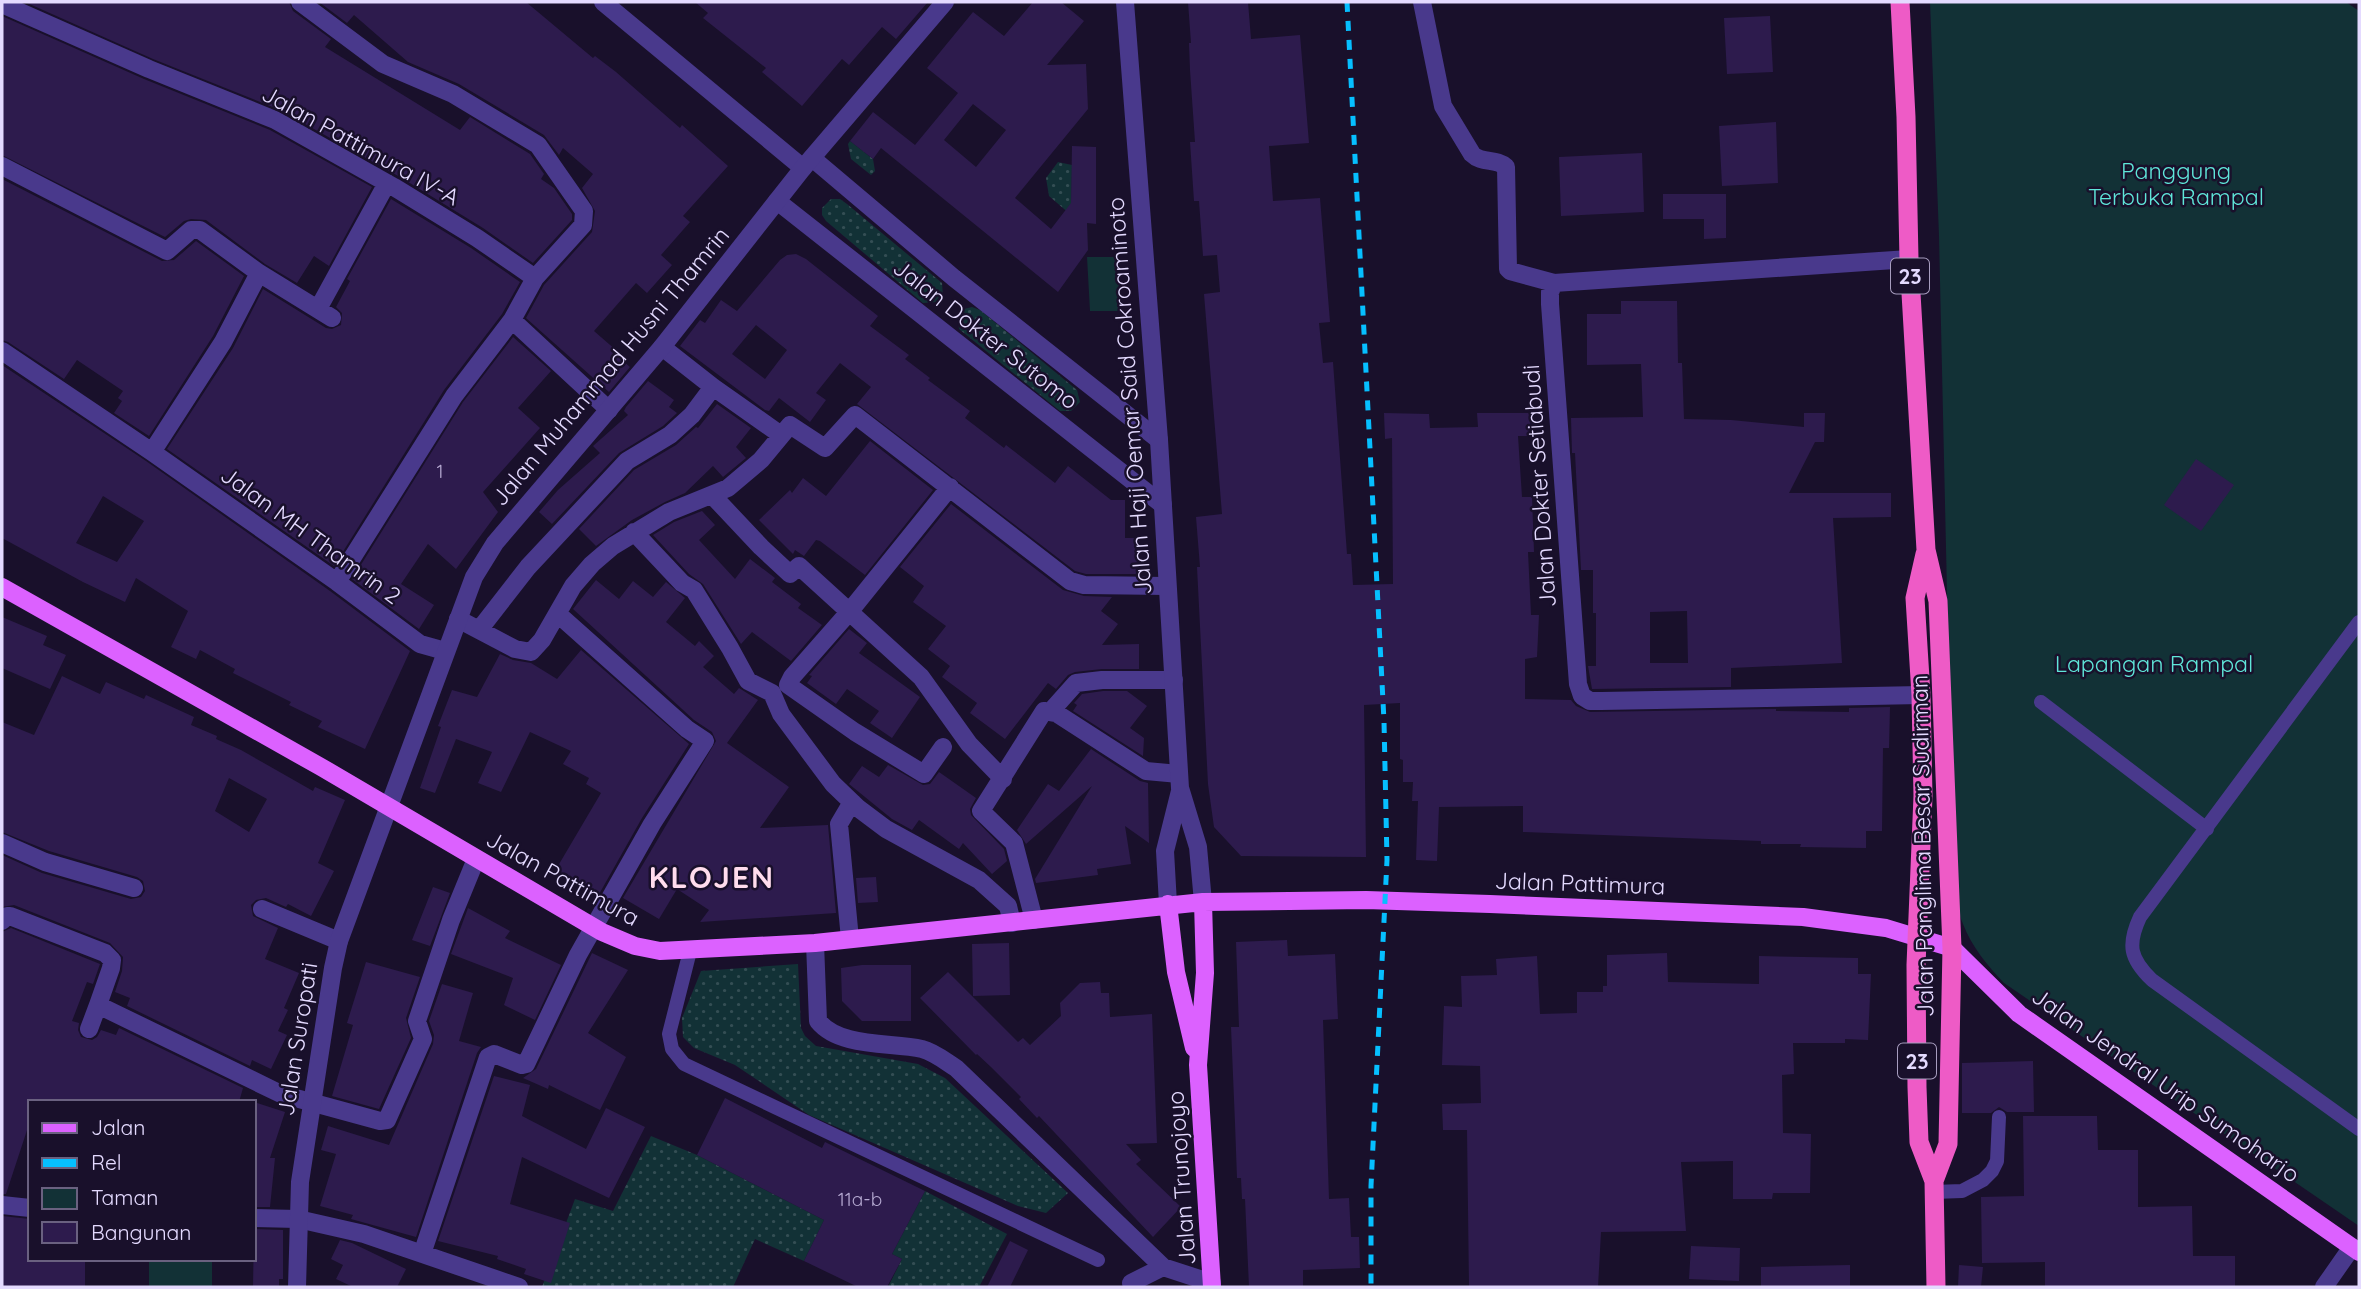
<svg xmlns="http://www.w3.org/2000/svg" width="2361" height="1289" font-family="Quicksand,sans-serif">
<defs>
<pattern id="grass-dots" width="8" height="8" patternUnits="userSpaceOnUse" patternTransform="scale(1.75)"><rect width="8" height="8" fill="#123136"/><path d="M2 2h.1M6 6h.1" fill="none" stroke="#344e54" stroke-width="1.8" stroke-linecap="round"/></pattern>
</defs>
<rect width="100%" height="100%" fill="#19102b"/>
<path fill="url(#grass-dots)" d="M850 141 873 159 875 171 871 175 851 159 848 144Z
M1058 162 1072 165 1071 215 1049 196 1046 178Z
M831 199H840L847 204 942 283 943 296 937 302 923 303 826 221 822 215V208Z
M972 307 980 310 1077 390 1080 402 1071 411H1060L959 329 957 315 964 309Z
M798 964 801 1028 805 1036 816 1046 918 1064 945 1078 1068 1193 1046 1213 1018 1206 809 1115 735 1065 694 1048 683 1037 682 1018 701 971Z
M651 1136 697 1155 824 1220 804 1261 755 1239 733 1287H542L575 1199 613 1211Z
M925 1191 1007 1234 979 1287H888L902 1259 892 1254Z"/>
<path fill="#123136" d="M1930 2H2346L2359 11V1226L2004 983C1987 965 1972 947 1963 924 1950 895 1954 848 1952 815L1939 236Z
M1087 257H1119L1122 311H1090Z
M149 1259 212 1260V1287H149Z"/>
<path fill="#2d1b4d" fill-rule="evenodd" d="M25 2H289L293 11 331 39 325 47 460 130 470 117 530 154 544 174 541 179 554 188 572 214V220L533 263 483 228 400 177 280 110 153 59Z
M319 2H526L593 58 595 56 616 72 680 128 682 125 728 166 683 216 690 222 661 255 672 265 647 293 636 283 594 331 625 358 623 361 630 367 609 392 526 318 544 285 592 232 595 211 582 188 593 174 563 148 559 155 544 135 459 84 408 62 354 15 347 23Z
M695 2H928L896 39 882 27 849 65 842 59 802 106 762 72 766 68 703 18 708 13Z
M1033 2H1061L1084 21 1047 65 1086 64 1088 109 1015 198 1051 229 1071 203 1072 146 1096 147V224L1087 223 1088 250 1058 292 881 148 873 159 850 141 873 112 915 145 958 93 927 68 973 12 1004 36ZM973 104 1006 130 976 167 944 140Z
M1188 2H1248L1251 39 1300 35 1309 143 1269 146 1273 201 1320 198 1330 322 1319 323 1323 363 1333 362 1347 554H1351L1353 585 1393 584 1392 438 1385 439 1384 413 1429 414 1430 428 1478 427 1477 413H1530L1531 436H1518L1522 497H1532L1534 552H1528L1531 615H1539L1537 657 1525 659V699L1571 700 1576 706 1590 712 1776 709V711L1849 712V708L1890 707 1889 748H1883L1882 831H1866V848L1800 847 1801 844H1761V841L1523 832V806L1439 807 1437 861 1416 860 1418 801H1412L1413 782H1403V760L1400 759V703L1364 705 1366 857 1241 856 1214 827 1208 784 1197 567H1200L1196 517 1222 514 1204 294 1220 292 1217 255 1203 256 1199 201H1194L1190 142H1195L1190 70 1189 43H1191Z
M2 16 144 79 270 130 372 187 329 266 314 256 297 283 265 264 206 220 191 219 184 221 165 237 2 155Z
M1770 16 1773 72 1727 74 1724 18Z
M1776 122 1778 183 1722 186 1719 126Z
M1642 153 1644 212 1561 216 1559 157Z
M2 179 162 261 174 260 196 241 244 276 213 336 149 436 114 413 122 401 118 398 123 391 77 360 64 379 8 342 2 340Z
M1663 194H1726V238L1704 239V219H1663Z
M391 199 471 248 520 282 502 314 444 390 334 566 167 449 233 348 263 289 326 328 332 329 341 325 342 313 336 307 350 281 347 279Z
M796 254 806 259 878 316 870 326 909 355 905 359 930 378 928 380 970 411 965 418 1004 448 1006 445 1055 483 1068 466 1111 500H1125V538H1140V574H1086L1075 571 857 404 871 387 840 363 816 393 826 400 810 422 779 398 769 411 765 410 680 346 700 320 705 323 721 300 737 311 780 260 787 255ZM756 325 787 350 765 379 732 354Z
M1621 301H1677L1678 363H1682L1684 419 1731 420 1804 427V413H1825L1824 442H1815L1789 493H1891V517L1833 518 1842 663 1731 668V687L1592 689 1588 666H1596V613H1593V570H1581L1575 453H1572L1571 418 1643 417 1641 364 1587 365V314H1621ZM1687 611 1688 663H1650V612Z
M513 337 551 371 518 408 540 428 483 492 498 512 456 569 428 544 401 584 434 605 419 629 352 579 463 402Z
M2 365 146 461 330 591 410 651 365 749 318 727 322 721 289 705 291 702 233 673 235 669 200 650 196 659 171 647 188 611 136 578 125 602 83 582 2 538ZM103 496 144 521 117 562 76 543Z
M648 381 674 400 669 407 677 413 663 426 619 453 552 524 539 512 558 490 600 453 593 446 628 415 624 411 626 407Z
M717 404 751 428 736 447 746 458 723 477 713 466 685 493 665 502 632 520 596 546 579 529 634 470 676 445 696 427 698 428Z
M870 441 933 490 865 575 820 541 816 540 804 556 795 550 793 554 759 520 790 490 792 493 803 478 826 496Z
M2196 459 2234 485 2201 531 2164 505Z
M951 504 1063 590 1084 596 1112 597 1101 611 1118 624 1102 645 1139 644V669H1102L1075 672 1068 675 1056 689 1048 683 1005 739 970 713 977 703 942 677 950 666 928 649 946 626 913 602 924 586 900 567Z
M702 511 715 525 699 540 735 579 750 559 775 578 772 582 801 604 798 608 822 625 791 661 752 632 741 644 703 584 689 574 653 535 674 522Z
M596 580 619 599 633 581 653 597 666 582 685 598 666 622 695 646 699 641 714 656 703 667 734 694 739 688 758 700 727 743 789 787 760 828 828 825 836 913 700 922 709 910 677 889 659 919 623 898 716 741 712 732 694 720 573 609Z
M2 617 47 636 43 645 66 655 50 689 2 668Z
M849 629 867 643 859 653 920 697 892 738 870 723 879 711 847 689 836 704 807 683 812 676 809 675Z
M581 650 689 744 642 818 598 896 555 871 601 793 586 784 589 778 563 764 571 751 530 732 501 792 478 783 492 752 456 739 435 793 420 788 441 727 438 726 452 690 477 697 500 654 513 660 531 663 557 679Z
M62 676 100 694 106 682 144 699 146 695 194 717 191 725 217 736 216 739 241 750 313 791 315 787 345 800 318 863 334 871 311 916 288 904 286 907 266 898 256 900 251 905 253 916 278 928 265 959 299 973 284 1008 288 1010 278 1031 287 1035 271 1069 252 1060 250 1066 127 1006 130 998 115 992 122 971 123 957 110 943 14 905 2 907V855L42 873 131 899 141 897 145 891 143 881 137 877 49 851 2 832V722L34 735ZM229 778 267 799 249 832 215 811Z
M1103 691H1127L1147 706 1130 728 1144 738 1143 756 1073 711 1077 705 1074 703 1082 694Z
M1091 749 1140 781 1148 783 1149 843 1125 826 1131 864 1097 869 1098 875 1036 883 1035 879 1092 786 1026 844 1017 830 1048 784 1059 791Z
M888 765 923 785 930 784 939 772 976 798 970 809 971 815 1004 849 1007 861 992 874 963 843 959 849 919 820 912 830 892 819 849 784 862 766 879 777Z
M876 877 878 902 858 903 856 878Z
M433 887 450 893 430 946 412 940Z
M468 908 510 931 505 938 561 965 535 1020 504 1005 513 978 451 954Z
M11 928 100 964 93 984 87 982 72 1021 79 1023 78 1030 81 1037 92 1040 97 1037 101 1030 116 1035 119 1028 243 1088 239 1102H30V1121L6 1194H2V932Z
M1287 940 1288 956 1335 954 1338 1019 1323 1020 1329 1199 1349 1198 1351 1237H1359L1360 1268 1303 1270V1287H1249L1245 1199H1242L1241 1178H1237L1235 1123 1231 1027H1239L1236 942Z
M1009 943 1010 995 973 996 972 944Z
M592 953 628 970 588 1033 626 1057 600 1110 549 1085 548 1089 523 1078 536 1069Z
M1667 953 1668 982 1759 984V956L1858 958V974H1871L1868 1040 1845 1039V1043H1793L1794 1074 1782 1075 1783 1133 1811 1134 1810 1193H1773L1772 1199H1733V1161L1681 1162 1686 1231 1601 1232 1598 1287H1469L1467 1130H1443L1442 1104 1481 1103 1480 1066 1442 1065 1444 1006 1462 1007 1461 976 1497 975 1496 959 1537 956 1540 1014 1577 1013V992H1603V986H1607V955Z
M366 962 420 977 406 1018 411 1038 379 1109 332 1096 353 1025 347 1023Z
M862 965H911V1021H862L842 1001 841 968Z
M948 972 1018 1042 1023 1038 1030 1045 1061 1016 1060 1003 1080 983 1100 982 1101 993H1109L1110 1017 1152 1014 1157 1143 1126 1144 1141 1160 1136 1164 1181 1207 1153 1237 1039 1116 1037 1118 1019 1099 1021 1097 991 1067 977 1054 976 1055 920 998Z
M442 984 473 993 459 1041 481 1047 477 1053 416 1237 351 1219 353 1215 320 1206 336 1154 321 1150 328 1126 389 1145 433 1044 434 1035 429 1021Z
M2033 1061 2034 1112H2007L1999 1107 1991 1113H1962V1063Z
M494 1076 530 1085 522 1116 586 1149 606 1108 645 1127 609 1198 522 1157 510 1204 570 1223 551 1283 524 1274 526 1269 497 1259 498 1256 438 1241Z
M725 1098 822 1148 825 1142 925 1191 892 1254 902 1259 887 1287H858L804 1261 824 1220 697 1155Z
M254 1102 285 1112 270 1158H275L270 1207H254Z
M2023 1116H2097L2098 1150H2138V1207L2192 1206 2193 1256H2235V1287H2045V1262L1982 1263 1981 1197 2024 1196Z
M2 1216 30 1219V1259H85V1287H2Z
M254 1229 283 1230V1279H279V1287H253Z
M340 1240 352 1243 406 1269 397 1287H353L336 1279 343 1265 331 1259Z
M1010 1241 1028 1250 1010 1287H987Z
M1691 1246 1740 1248 1739 1281 1689 1279Z
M1850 1265V1287H1761V1267Z
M1959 1265 1983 1267 1981 1287H1958Z"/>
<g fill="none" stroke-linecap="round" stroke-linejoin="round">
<path stroke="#49398c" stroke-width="14" d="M2359 622 2140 917C2127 945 2130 959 2152 980L2359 1129
M2041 702 2207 829
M690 951 669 1034 672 1049 684 1064 1098 1260
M1934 1192 1962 1191 1983 1180 1992 1171 1997 1161 1999 1117"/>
<path stroke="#49398c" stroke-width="18" d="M300 2 383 64 453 94 538 145 584 211 583 225 535 278 512 320 454 396 337 582
M603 2 803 168
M1422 2 1443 106 1472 154C1482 164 1496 158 1506 167L1508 269 1510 271 1554 283 1909 259
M2 4 149 69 275 120 394 187 477 238 535 278
M812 158 954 278 1159 440
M2 166 167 251 191 230H200L259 273 332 318
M777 201 1163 505
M1554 283 1550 292V304L1578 684 1582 696 1590 701H1601L1921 695
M318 309 387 183
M512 320 609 410
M662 347 713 387 781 435
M2 351 152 452 337 582 420 644 445 651
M152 452 223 342 259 273
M712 495 761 547 790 574 799 566 921 677 969 744 1003 779
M634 532 682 583 694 590 730 648 748 681 772 693 781 714 833 784 858 808 886 829 979 880 1008 906 1012 923
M458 619 515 649 531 652 542 640 573 586 592 564 613 546 669 512 728 488 761 460 790 425 825 448 855 415 1070 581 1084 585 1167 586
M479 630 528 567 627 461 670 435 692 415 713 387
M1051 711 1076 683 1102 680H1174
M943 747 924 774 855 732 788 685 792 677 850 611 950 487
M2 843 45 862 134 888
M262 909 339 941
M1034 920 1014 843 981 811 1044 711 1056 713 1146 771 1179 774
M2 921 7 916H10L105 953 112 960 111 968 98 1005
M850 939 839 824 852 802
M815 943 818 1021C840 1048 890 1042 922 1049 934 1052 945 1061 956 1068L1163 1267 1212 1283
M89 1029 98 1005 281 1094 380 1121 387 1120 423 1039 417 1021 451 920 476 859
M2 1205 30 1208
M254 1218 298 1219 364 1234 519 1287
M422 1254 488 1057 494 1054 522 1065 526 1064 578 955 652 824 705 741 687 729 559 615
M1131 1283 1163 1267
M2324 1287 2352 1247"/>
<path stroke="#49398c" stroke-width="18" d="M1125 2 1159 440 1180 788 1198 847 1203 902
M1168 904 1165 851 1180 791
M297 1287 300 1182 333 968 339 941 474 577 495 543 662 347 803 168 945 2"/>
<path stroke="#dc61ff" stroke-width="18" d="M2 587 321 767 602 932 635 946 660 951 815 943 1203 902 1366 900 1490 904 1803 917 1886 928 1952 948 2019 1014 2359 1252
M1203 902 1205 973 1198 1065 1212 1287
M1168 904 1176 972 1194 1048"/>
<path stroke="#ee5bc6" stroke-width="19" d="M1900 2 1906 117 1909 259 1926 550 1938 601 1952 948 1948 1144 1934 1181
M1925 554 1915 598 1921 695 1923 796 1916 965 1917 1087 1919 1142 1934 1181 1936 1287"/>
<path stroke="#06bfff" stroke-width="5" stroke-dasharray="10 9" stroke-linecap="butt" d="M1347 2 1384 721 1387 860 1371 1186V1287"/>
</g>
<g text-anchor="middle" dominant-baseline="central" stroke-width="5" stroke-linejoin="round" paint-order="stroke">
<g font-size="19" fill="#b6aad2">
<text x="440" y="471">1</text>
<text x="860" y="1199">11a-b</text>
</g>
<g fill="#19102b" stroke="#a79dbf" stroke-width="2">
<rect x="1891" y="258.5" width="38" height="35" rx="5"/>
<rect x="1898" y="1043.5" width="38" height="35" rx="5"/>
</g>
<g font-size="21" font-weight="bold" fill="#e4daff">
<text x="1910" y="276">23</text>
<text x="1917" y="1061">23</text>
</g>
<g font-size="23" fill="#e4daff" stroke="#19102b">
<text transform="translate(361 145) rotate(29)">Jalan Pattimura IV-A</text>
<text transform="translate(986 334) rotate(38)">Jalan Dokter Sutomo</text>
<text transform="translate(610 366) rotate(-50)">Jalan Muhammad Husni Thamrin</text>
<text transform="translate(1129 396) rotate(-94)">Jalan Haji Oemar Said Cokroaminoto</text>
<text transform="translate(1539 486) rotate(-94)">Jalan Dokter Setiabudi</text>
<text transform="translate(311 535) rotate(36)">Jalan MH Thamrin 2</text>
<text transform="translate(1922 846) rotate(-91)">Jalan Panglima Besar Sudirman</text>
<text transform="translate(563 878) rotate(29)">Jalan Pattimura</text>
<text transform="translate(1580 883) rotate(2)">Jalan Pattimura</text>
<text transform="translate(297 1039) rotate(-81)">Jalan Suropati</text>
<text transform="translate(2166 1085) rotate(35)">Jalan Jendral Urip Sumoharjo</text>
<text transform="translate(1181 1178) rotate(-94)">Jalan Trunojoyo</text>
</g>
<g font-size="23" fill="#5fe6d9" stroke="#19102b">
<text x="2176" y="170">Panggung<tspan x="2176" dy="26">Terbuka Rampal</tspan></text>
<text x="2154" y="663">Lapangan Rampal</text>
</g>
<g font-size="30" font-weight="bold" letter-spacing="2" fill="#ffdced" stroke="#19102b">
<text x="712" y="877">KLOJEN</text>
</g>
</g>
<rect width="2361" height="1289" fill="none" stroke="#e4daff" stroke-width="7"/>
<rect x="28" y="1100" width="228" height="161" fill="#19102b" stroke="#6a6180" stroke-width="2"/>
<rect x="42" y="1123" width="35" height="10" fill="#dc61ff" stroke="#6a6180" stroke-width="2"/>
<text x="91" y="1135" font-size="21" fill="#e4daff">Jalan</text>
<rect x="42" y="1158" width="35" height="10" fill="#06bfff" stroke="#6a6180" stroke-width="2"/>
<text x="91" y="1170" font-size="21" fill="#e4daff">Rel</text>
<rect x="42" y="1188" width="35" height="21" fill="#123136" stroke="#6a6180" stroke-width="2"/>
<text x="91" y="1205" font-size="21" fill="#e4daff">Taman</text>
<rect x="42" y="1222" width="35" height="21" fill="#2d1b4d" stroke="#6a6180" stroke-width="2"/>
<text x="91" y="1240" font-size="21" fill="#e4daff">Bangunan</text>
</svg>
